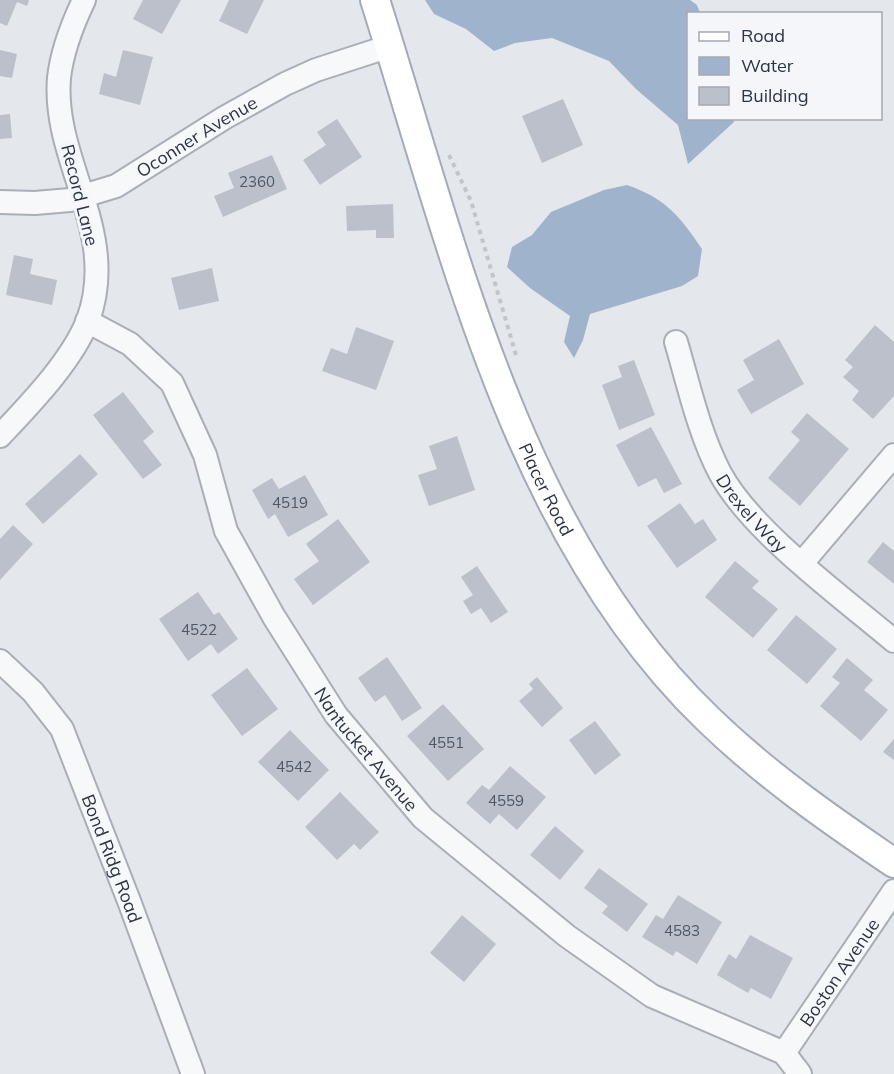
<svg xmlns="http://www.w3.org/2000/svg" width="894" height="1074" font-family="Mulish,sans-serif">
<rect width="100%" height="100%" fill="#e4e7ec"/>
<path fill="#9fb4cc" d="M425 0H690L697 5 700 13 688 14V118L733 119 734 122 688 164 678 125 636 89 609 61 552 38 515 43 494 51 466 29 434 14Z
M627 185C665 198 680 216 702 249L698 276 682 286 590 314 583 340 574 358 564 342 570 316 530 288 507 267 512 247 532 235 551 212 604 190Z"/>
<path fill="#bbc0ca" d="M0 0H29L27 6 17 2 7 26 0 23Z
M143 0H181L162 34 133 19Z
M229 0H264L247 34 219 21Z
M0 50 17 54 12 78 0 76Z
M123 50 153 57 140 105 99 94 104 73 116 77Z
M563 99 583 145 542 163 522 116Z
M10 114 12 138 0 139V115Z
M337 119 362 157 320 185 303 160 326 145 317 132Z
M272 155 287 189 223 217 214 196 234 188 228 173Z
M393 204 394 238H376V230L347 231 346 206Z
M14 255 33 259 30 274 57 280 52 305 6 295Z
M212 268 219 301 179 310 171 278Z
M875 325 894 342V396L873 419 852 400 859 391 843 377 853 367 845 360Z
M356 327 394 341 376 390 322 371 331 348 347 354Z
M779 339 804 384 751 414 737 390 754 380 743 360Z
M634 360 655 415 619 430 602 385 622 377 618 366Z
M123 392 154 432 143 441 162 465 143 479 93 415Z
M807 413 849 449 800 506 768 478 800 440 791 432Z
M651 427 682 484 664 493 656 478 638 487 616 445Z
M457 436 475 490 429 506 418 475 437 469 429 446Z
M80 454 98 474 43 524 25 504Z
M305 475 328 515 288 537 275 514 268 519 252 490 272 478 279 489Z
M680 503 695 524 703 519 717 540 677 568 647 526Z
M338 519 370 562 313 605 294 579 319 561 306 544Z
M13 525 33 544 0 580V539Z
M883 542 894 551V584L867 562Z
M735 561 759 581 752 588 778 609 753 638 705 597Z
M477 566 508 612 491 623 481 608 471 614 463 601 473 595 461 577Z
M198 592 214 615 219 612 238 639 218 654 211 644 188 661 159 619Z
M796 615 837 649 807 684 767 650Z
M387 657 422 708 402 721 385 695 375 702 358 678Z
M847 658 873 680 864 690 888 710 861 741 820 706 840 683 832 677Z
M247 668 278 709 242 736 211 695Z
M537 677 563 708 542 727 519 701 533 689 529 684Z
M443 704 484 749 448 781 407 736Z
M595 721 621 755 595 775 569 740Z
M290 730 329 770 298 801 258 762Z
M894 739V760L883 752Z
M510 766 546 797 517 830 499 814 490 824 466 803 482 785 489 790Z
M340 792 379 832 360 850 354 844 337 860 305 827Z
M555 826 584 851 560 880 530 855Z
M599 868 648 904 627 932 602 913 608 906 584 888Z
M678 895 722 922 697 964 676 951 673 956 642 937 656 915 663 919Z
M462 915 496 944 464 982 430 953Z
M750 935 793 958 771 999 751 988 748 993 717 975 729 954 736 959Z"/>
<g fill="none" stroke-linecap="round" stroke-linejoin="round">
<defs>
<g id="minor">
<path id="s1" d="M0 202 35 203 70 200 116 186 224 118 285 84 316 70 390 46"/>
<path id="s2" d="M87 321 130 344 172 383 205 455 226 531 274 617 336 715 423 818 567 936 652 996 784 1053 800 1074"/>
<path id="s3" d="M676 342C689 386 699 433 720 473 751 531 842 597 894 641"/>
<path d="M0 436C30 404 72 361 88 320 120 232 52 161 59 78 62 51 72 25 84 0"/>
<path d="M802 563 894 455"/>
<path id="s4" d="M0 661 33 692 62 729 129 901 193 1074"/>
<path id="s5" d="M784 1053 894 891"/>
</g>
<g id="major">
<path id="s6" d="M375 0C453 245 517 537 709 720 766 775 829 819 894 863"/>
</g>
</defs>
<use href="#minor" stroke="#a9aeb7" stroke-width="26"/>
<use href="#major" stroke="#a3abb8" stroke-width="32"/>
<path stroke="#c2c5cb" stroke-width="4" stroke-dasharray="4.5 4.5" stroke-linecap="butt" d="M449 155 471 201 516 355"/>
<use href="#minor" stroke="#f7f8fa" stroke-width="22"/>
<use href="#major" stroke="#fff" stroke-width="28"/>
</g>
<g text-anchor="middle" dominant-baseline="central" stroke-width="6" stroke-linejoin="round" paint-order="stroke">
<g font-size="15" fill="#4f5766">
<text x="257" y="181">2360</text>
<text x="290" y="502">4519</text>
<text x="199" y="629">4522</text>
<text x="446" y="742">4551</text>
<text x="294" y="766">4542</text>
<text x="506" y="800">4559</text>
<text x="682" y="930">4583</text>
</g>
<g font-size="18" fill="#2b3445" stroke="#f4f6f9">
<text stroke="none"><textPath href="#s1" startOffset="213">Oconner Avenue</textPath></text>
<text transform="translate(80 195) rotate(76)">Record Lane</text>
<text stroke="none"><textPath href="#s6" startOffset="519">Placer Road</textPath></text>
<text stroke="none"><textPath href="#s3" startOffset="190">Drexel Way</textPath></text>
<text stroke="none"><textPath href="#s2" startOffset="524">Nantucket Avenue</textPath></text>
<text stroke="none"><textPath href="#s4" startOffset="231">Bond Ridg Road</textPath></text>
<text stroke="none"><textPath href="#s5" startOffset="98">Boston Avenue</textPath></text>
</g>
</g>
<rect x="687" y="12" width="195" height="108" fill="#f4f6f9" stroke="#a4a8b1" stroke-width="1.5"/>
<rect x="699" y="32" width="30" height="9" fill="#ffffff" stroke="#a4a8b1" stroke-width="1.5"/>
<text x="741" y="42" font-size="18" fill="#2b3445">Road</text>
<rect x="699" y="57" width="30" height="18" fill="#9fb4cc" stroke="#a4a8b1" stroke-width="1.5"/>
<text x="741" y="72" font-size="18" fill="#2b3445">Water</text>
<rect x="699" y="87" width="30" height="18" fill="#bbc0ca" stroke="#a4a8b1" stroke-width="1.5"/>
<text x="741" y="102" font-size="18" fill="#2b3445">Building</text>
</svg>
